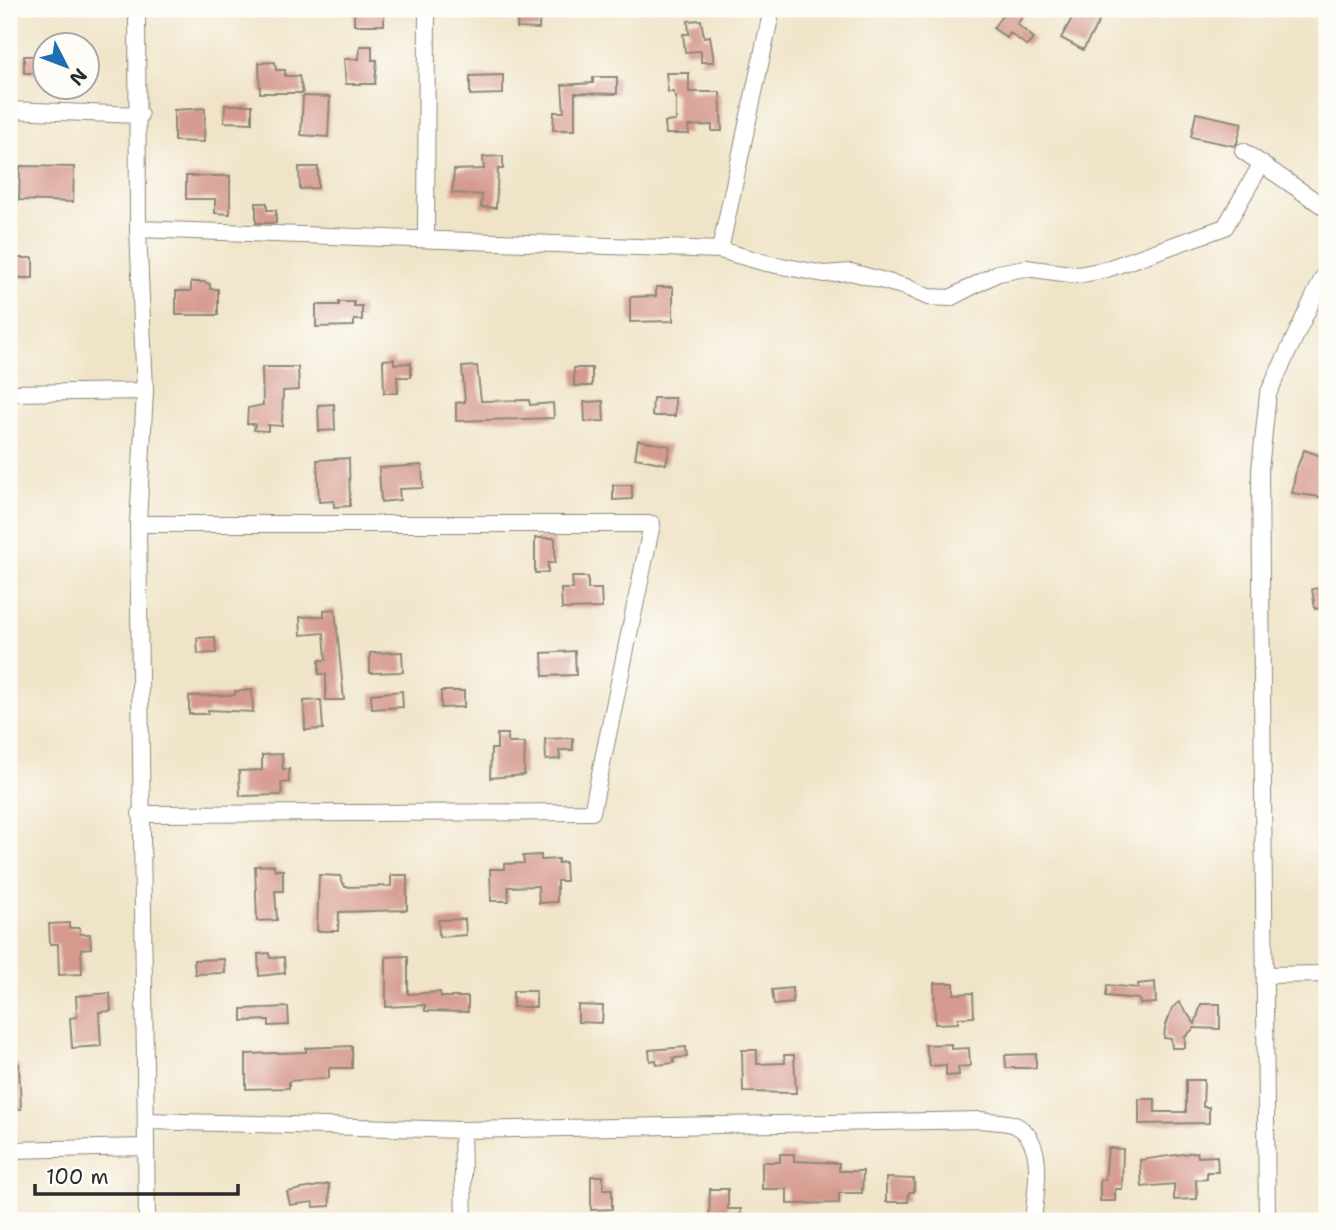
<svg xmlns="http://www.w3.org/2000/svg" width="1336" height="1230" font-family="'Shantell Sans',sans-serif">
<rect width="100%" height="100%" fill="#fdfcf7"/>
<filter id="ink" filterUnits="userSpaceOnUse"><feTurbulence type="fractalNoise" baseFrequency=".0143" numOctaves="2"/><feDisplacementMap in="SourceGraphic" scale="14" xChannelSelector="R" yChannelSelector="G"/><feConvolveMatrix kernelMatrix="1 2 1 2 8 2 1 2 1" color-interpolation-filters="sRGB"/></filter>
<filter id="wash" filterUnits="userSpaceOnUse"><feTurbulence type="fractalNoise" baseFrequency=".00686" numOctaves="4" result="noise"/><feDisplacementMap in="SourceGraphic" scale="28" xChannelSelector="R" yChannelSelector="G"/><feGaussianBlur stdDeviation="1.57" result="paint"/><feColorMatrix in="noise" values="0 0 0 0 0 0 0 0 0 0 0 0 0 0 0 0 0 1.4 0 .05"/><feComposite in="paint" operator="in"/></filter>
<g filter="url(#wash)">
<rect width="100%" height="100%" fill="#f0e4c8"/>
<g id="blocks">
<path fill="#d5998d" d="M354 9H384V25H354Z
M518 9H540L539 29 517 28Z
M1007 9H1028L1017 24 1034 38 1027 46 1010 33 1007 38 993 28Z
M1077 9H1106L1083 50 1061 38Z
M701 20 704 37 710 36 714 62H701V51L685 52 683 34H689L688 21Z
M360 46H372V60H377L375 84H346L344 59H359Z
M24 56H43V73H24Z
M275 62 276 70H285V76H299L303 93H260L259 63Z
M666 73H689V92H720L722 131H712V125L688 126 689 134H666L665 122 676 121V97L673 92H668Z
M503 75V94L470 95V76Z
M593 77H617V94L575 93V130H553L554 112H564L562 85 593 83Z
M303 96 330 97 328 137 301 135Z
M225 105H252V123L224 122Z
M205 108 204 142 174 141V110Z
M1196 113 1242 123 1237 143 1234 146 1191 137Z
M503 156V169H498L496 208 481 207 482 195 452 193 454 170 484 169 483 157Z
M20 166 74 167 73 202 19 200Z
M299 167H318V188L300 189Z
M186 176H230V214L215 213V199H186Z
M256 203H267V210H276V223H256Z
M12 258H33V278H11Z
M191 282H204L210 284V289H218V315H176V291H191Z
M656 287H673V321L630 322V297L656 296Z
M339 302H354V306H362V320H354V326L316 327V305H339Z
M394 359V364L411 363V377H397L398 393H384L383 360Z
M477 366 481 401 529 400 530 405 553 403 554 418 456 421V403L465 402 462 367Z
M262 367H298L299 390 283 391 282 426 268 425V431L254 430 255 424H247L248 408 263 405Z
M574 368H592V386H574Z
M653 398H675V416H652Z
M603 401 604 421 585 422 584 402Z
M334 404 335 430 319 431 318 405Z
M638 440 670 446 666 464 635 458Z
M1304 450 1327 458V498L1292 493 1296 470Z
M349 458 350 506 334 507V501L319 502 317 460Z
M422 465 423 488 399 489 400 500 381 502 379 468Z
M613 485H632V499L613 500Z
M535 538H555V563H548V573H535Z
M572 577H588V589H601L602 608 562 609 561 589H573Z
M1327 587V607L1315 609 1312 589Z
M335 609 344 700H326V674H319V660H326L324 633 301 635 300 617 324 616V610Z
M215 637 216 653 198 654 197 638Z
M575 651 576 675 543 676 542 653Z
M402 652 403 672 370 673V653Z
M252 690 253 712 208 710V714H189V696L235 695V691Z
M402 691 403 707 372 709 371 694Z
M441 691H464V707L441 708Z
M321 700 323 729 305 730 304 701Z
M497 734H508V743H525L524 775 490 778 491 749H497Z
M573 738V750H559L560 759 546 760 545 739Z
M282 754 283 769H289V782L281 783 282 795 240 796 239 771 262 770V755Z
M541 855V860L558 859V863L565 862 566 881H557V902L539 903 538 886 508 887 509 901H491L490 869H504V864L524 863 523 856Z
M274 865 275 870H283V891H275L277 920 257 921 255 866Z
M319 875 340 876 345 887 391 886V875H407V910L339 912 338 931H317Z
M465 919 466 935 439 937 438 920Z
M69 923V928H80V934H90L91 948 81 949 82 974 59 975 58 944H50L49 924Z
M269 953 270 958 284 957 285 973 259 976 258 954Z
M408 956V994L440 992 441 997H468V1012L425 1011V1005L386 1007V957Z
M224 959 225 973 195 974 194 960Z
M1155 982 1156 1003 1140 1004 1139 999 1106 996 1107 985 1138 988V984Z
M934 983H954V994L973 993 974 1017 958 1018V1023L935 1024Z
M792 988 793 1003 774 1005 772 990Z
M513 991H536V1007H513Z
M110 993 111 1011 99 1012 101 1046 72 1048 70 1018 77 1017 76 996Z
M1179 1002 1195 1024 1201 1004H1220V1029L1194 1028 1185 1037V1048H1172L1171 1039 1164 1038 1165 1028 1172 1008Z
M578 1005 603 1006 602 1023 578 1022Z
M288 1007 289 1025 269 1026V1020L242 1021V1009Z
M951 1044V1049L969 1048 970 1066 958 1067 959 1075 946 1076V1065L930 1066 925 1045Z
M352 1046V1068H329V1078L289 1081V1088L246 1089V1054L306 1052V1048Z
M686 1047 687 1057 673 1058 674 1063 657 1065 656 1060 650 1061 649 1050Z
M742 1050H757V1064L785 1063 784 1055H794L796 1093 743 1092Z
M1036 1054V1068H1006L1005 1055Z
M9 1064H19L21 1109H9Z
M1186 1080H1204L1203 1107H1209V1123L1139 1124V1099H1155V1112H1186Z
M1108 1148 1123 1149 1122 1189H1115V1201H1100V1180H1105Z
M1197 1152 1198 1157 1217 1156 1218 1172H1207V1179L1196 1180 1197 1199 1174 1200V1184L1142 1187 1140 1160Z
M780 1154H794V1161L839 1163V1171H863L862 1193H839V1203L787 1204V1189H762V1162H780Z
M591 1176H603V1189H612V1209L591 1210Z
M886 1178 914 1179V1192H909L908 1202H886Z
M329 1184 330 1206 314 1207 313 1202 290 1205 287 1192Z
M710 1189H728V1209H741L740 1221H709Z"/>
</g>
</g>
<g filter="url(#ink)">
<use href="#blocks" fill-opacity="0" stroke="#8e887a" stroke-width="2"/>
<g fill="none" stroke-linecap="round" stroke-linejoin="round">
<defs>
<path id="minor" d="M137 9 138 229 145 391 138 524 147 1221
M9 110 140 115
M1243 151 1327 209
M138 229 720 250 772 9
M426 237 427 9
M720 250 766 263 824 274 851 272 906 287 928 297 950 298 998 273 1026 268 1078 275 1104 270 1225 227 1262 163
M9 393 145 391
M138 524H652L592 812 140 814
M1266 975 1327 974
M146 1121 462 1130 982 1120C992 1122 1006 1121 1015 1125 1048 1141 1035 1193 1033 1221
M462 1130 464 1221
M9 1150 146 1147
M1267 1221 1260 470 1268 394 1327 269"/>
</defs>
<use href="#minor" stroke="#8e887a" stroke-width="18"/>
<use href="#minor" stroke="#fff" stroke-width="16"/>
</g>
</g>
<rect width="1336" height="1230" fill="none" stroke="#fdfcf7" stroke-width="35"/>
<g transform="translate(66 66) rotate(132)"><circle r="33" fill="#fdfcf7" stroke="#a9a8a5" stroke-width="2"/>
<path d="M0-5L12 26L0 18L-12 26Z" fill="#1f6fb2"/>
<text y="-10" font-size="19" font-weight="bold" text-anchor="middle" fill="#2b2b2b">N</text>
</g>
<path d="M35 1184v10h203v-10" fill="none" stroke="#2b2b2b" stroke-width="3.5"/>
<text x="46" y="1184" font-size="21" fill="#2b2b2b" stroke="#fdfcf7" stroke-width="5" paint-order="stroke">100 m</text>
</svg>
